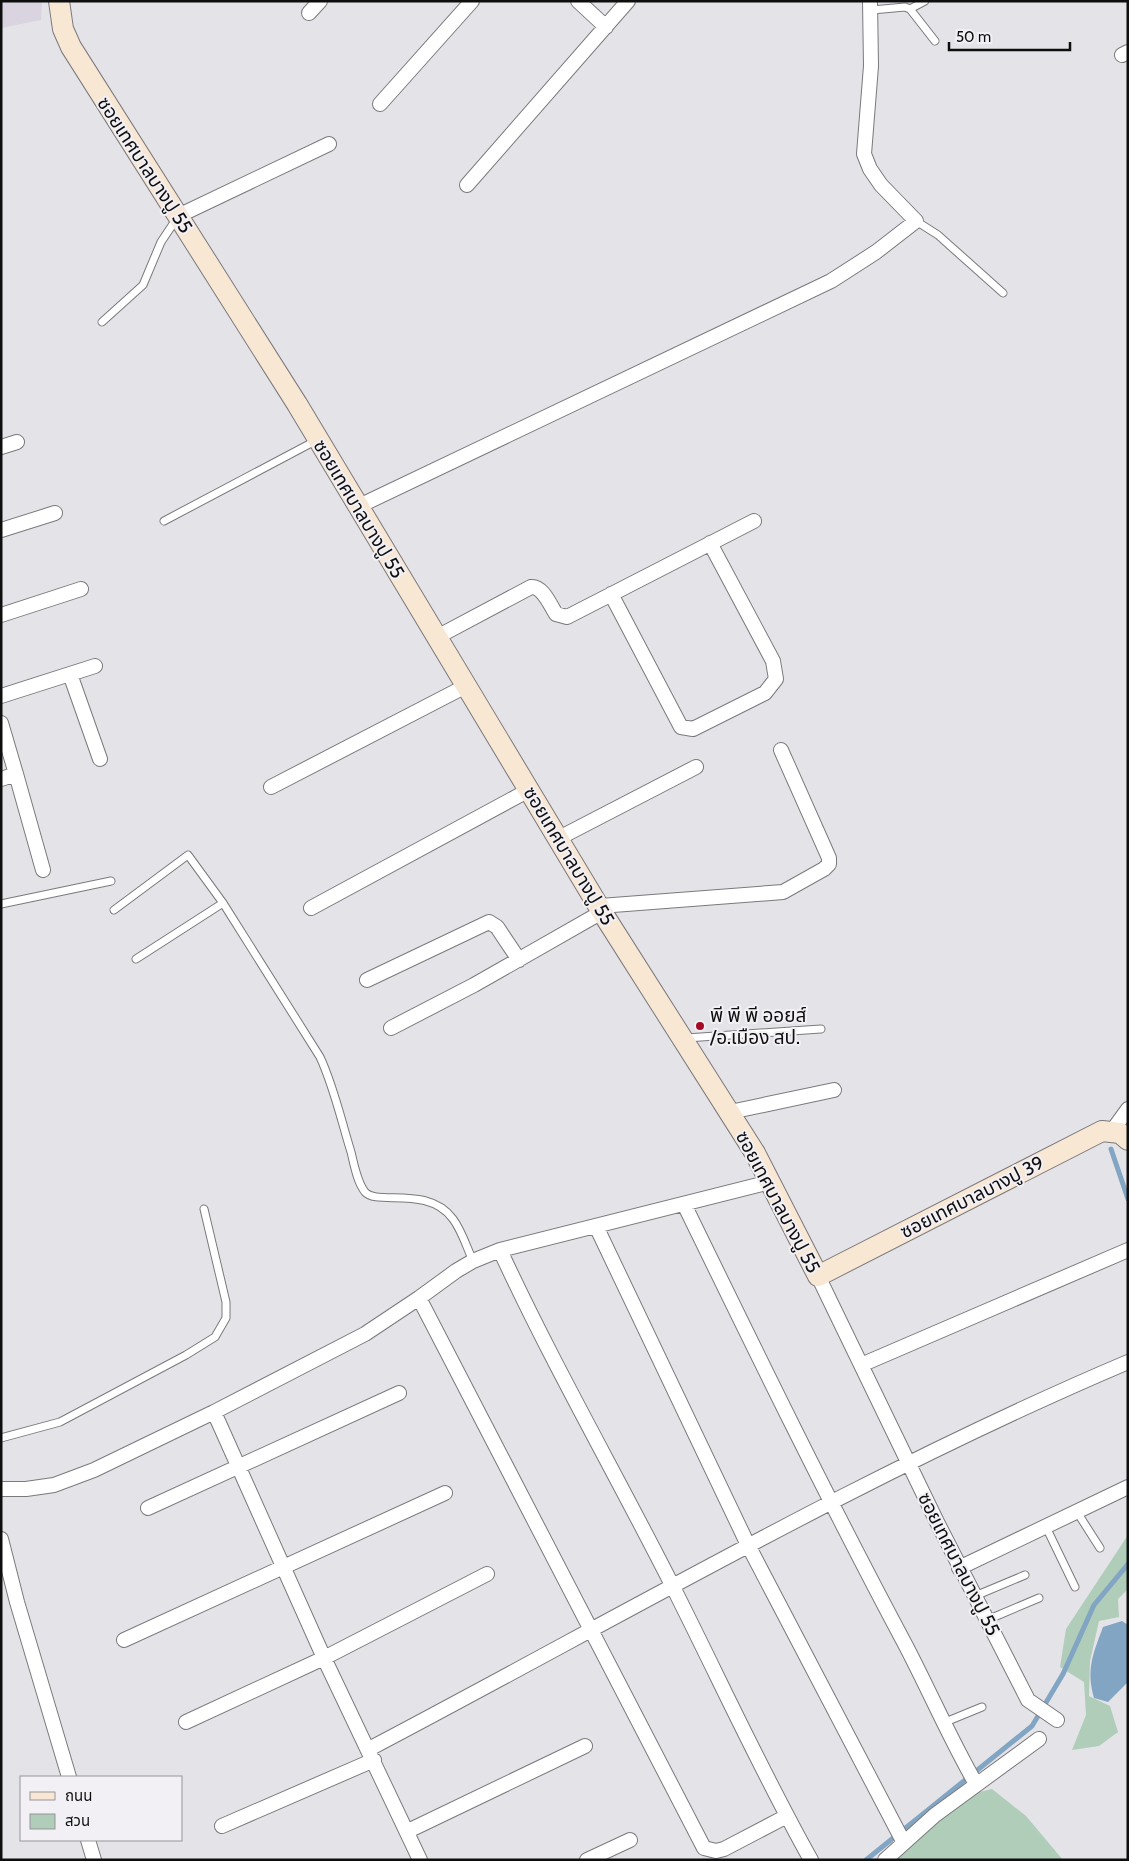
<svg xmlns="http://www.w3.org/2000/svg" width="1129" height="1861" font-family="Cabin,'Noto Sans Thai',sans-serif">
<rect width="100%" height="100%" fill="#e4e3e7"/>
<path fill="#d9d4e0" d="M1 1H42L41 20 1 28Z"/>
<path fill="#b0cdba" d="M1128 1535V1589L1118 1599 1119 1617 1099 1621 1090 1661 1089 1696 1110 1706 1118 1732 1099 1746 1072 1750 1086 1715 1084 1682 1060 1667 1066 1629Z
M992 1789 1026 1816 1063 1860H888L959 1797Z"/>
<path fill="#81a5c3" d="M1122 1621 1128 1625V1682L1108 1702 1094 1698C1086 1669 1093 1654 1103 1627Z"/>
<g fill="none" stroke-linecap="round" stroke-linejoin="round">
<path stroke="#81a5c3" stroke-width="5" d="M1111 1149 1128 1199
M866 1860 1032 1726 1063 1674 1094 1605 1128 1564"/>
<defs>
<path id="lane" d="M910 9 925 1
M872 10 905 7 910 9 935 41
M916 221 938 235 1003 293
M102 322 143 285 161 242 177 218
M164 521 317 440
M1 904 111 881
M114 910 188 855 223 903 320 1057C334 1087 341 1120 351 1152 354 1164 357 1182 365 1192 377 1206 428 1185 453 1219 462 1231 467 1248 473 1261
M136 959 223 903
M686 1038 821 1029
M1 1438 60 1422 186 1355 215 1337 226 1318V1302L204 1209
M1077 1512 1100 1548
M1046 1527 1075 1587
M975 1596 1025 1575
M987 1620 1039 1598
M943 1723 982 1707"/>
<path id="street" d="M578 1 606 27
M309 13 320 1
M1122 55 1128 52
M380 104 472 1
M467 185 628 1
M178 216 329 144
M1 447 17 442
M357 507 831 281 876 252 916 221 881 185 870 169 864 154 871 66 870 1
M1 530 55 513
M611 594 681 727 693 729 765 693 776 679 773 661 710 543
M1 615 81 589
M437 637 531 587C543 586 550 605 556 614L567 617 754 521
M70 674 100 759
M1 696 95 666
M1 723 16 774 1 779
M16 774 43 870
M271 787 466 686
M559 838 696 767
M600 906 783 892 824 869 829 864V858L781 750
M311 908 529 790
M367 980 489 922 497 927 519 960
M391 1028 474 985 602 912
M730 1112 834 1090
M1112 1131 1128 1109
M684 1204C756 1352 828 1500 906 1646 930 1692 950 1739 976 1784
M596 1226 748 1545 904 1843
M500 1250C553 1365 616 1474 673 1587 719 1678 761 1771 811 1860
M818 1276 937 1522 1028 1700 1057 1720
M419 1298 704 1848 716 1851 724 1849 787 1816
M861 1365 1128 1250
M214 1412 324 1658 420 1860
M1 1489H26L54 1485 94 1470 214 1412 365 1334 419 1298 456 1271 473 1261 500 1250 770 1182
M148 1508 399 1393
M1 1539 17 1602 69 1777
M959 1568 1128 1487
M124 1640 445 1493
M186 1722 324 1658 487 1574
M369 1749C620 1617 866 1473 1128 1362
M222 1826 374 1760
M408 1831 585 1746
M88 1840 94 1860
M587 1860 630 1840
M885 1860 935 1815 1039 1739"/>
<path id="secondary" d="M59 1 63 29 71 47 297 404 602 912 755 1153 818 1276 1102 1131 1120 1133 1128 1140"/>
</defs>
<use href="#lane" stroke="#7b797d" stroke-width="9"/>
<use href="#street" stroke="#7b797d" stroke-width="16"/>
<use href="#secondary" stroke="#7b797d" stroke-width="22"/>
<use href="#lane" stroke="#fff" stroke-width="7"/>
<use href="#street" stroke="#fff" stroke-width="14"/>
<use href="#secondary" stroke="#f7e7d3" stroke-width="20"/>
</g>
<circle fill="#a50a25" stroke="#f2f0f5" stroke-width="2" cx="700" cy="1026" r="5"/>
<g text-anchor="middle" dominant-baseline="central" stroke-width="4" stroke-linejoin="round" paint-order="stroke">
<g font-size="19" fill="#0e0e0f" stroke="#f2f0f5">
<text transform="translate(145 165) rotate(57)">ซอยเทศบาลบางปู 55</text>
<text transform="translate(359 509) rotate(59)">ซอยเทศบาลบางปู 55</text>
<text transform="translate(569 856) rotate(59)">ซอยเทศบาลบางปู 55</text>
<text transform="translate(972 1197) rotate(-27)">ซอยเทศบาลบางปู 39</text>
<text transform="translate(778 1202) rotate(62)">ซอยเทศบาลบางปู 55</text>
<text transform="translate(959 1564) rotate(63)">ซอยเทศบาลบางปู 55</text>
</g>
<g font-size="19" fill="#0e0e0f" stroke="#f2f0f5" text-anchor="start">
<text x="710" y="1015">พี พี พี ออยส์<tspan x="710" dy="22">/อ.เมือง สป.</tspan></text>
</g>
</g>
<rect width="1129" height="1861" fill="none" stroke="#0e0e0f" stroke-width="5"/>
<rect x="20" y="1776" width="162" height="65" fill="#f2f0f5" stroke="#979699"/>
<rect x="30" y="1792" width="25" height="8" fill="#f7e7d3" stroke="#979699"/>
<text x="65" y="1801" font-size="15" fill="#0e0e0f">ถนน</text>
<rect x="30" y="1814" width="25" height="15" fill="#b0cdba" stroke="#979699"/>
<text x="65" y="1826" font-size="15" fill="#0e0e0f">สวน</text>
<path d="M949 42v8h121v-8" fill="none" stroke="#0e0e0f" stroke-width="2.5"/>
<text x="956" y="42" font-size="15" fill="#0e0e0f" stroke="#f2f0f5" stroke-width="4" paint-order="stroke">50 m</text>
</svg>
